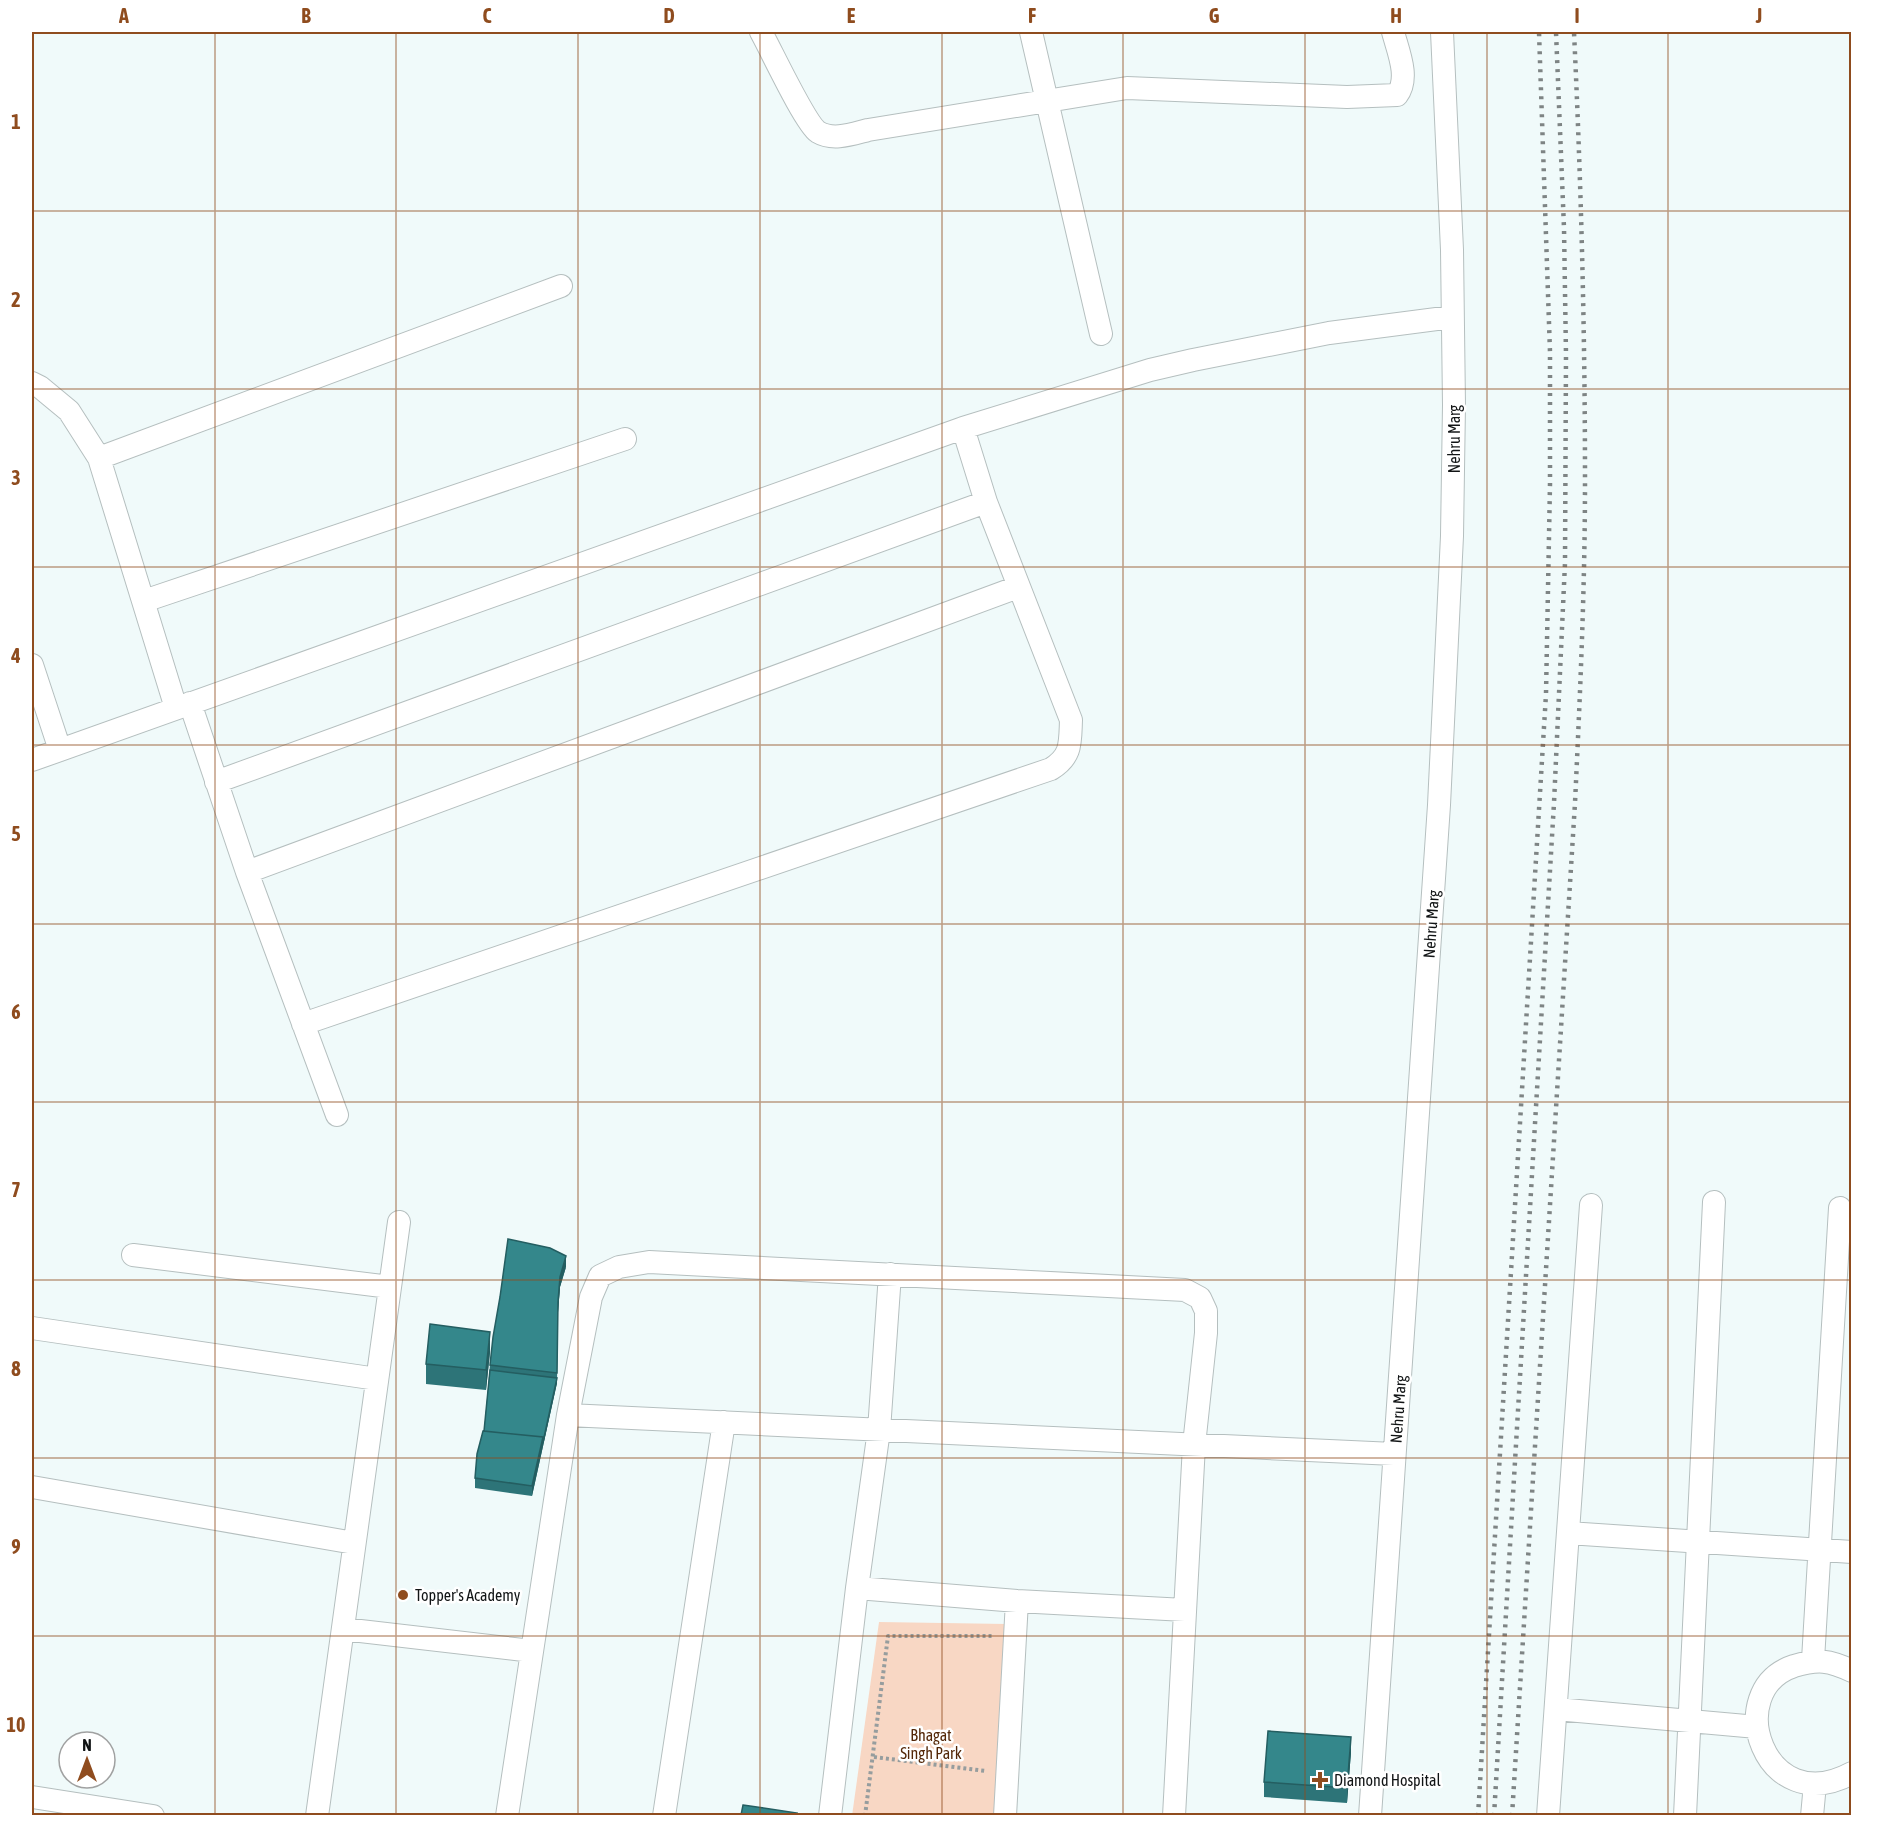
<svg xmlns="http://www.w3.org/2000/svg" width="1883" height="1847" font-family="'Asap Condensed',sans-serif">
<rect width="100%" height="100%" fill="#f0fafa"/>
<path fill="#f8d7c4" d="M879 1622 1007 1624 996 1815 852 1816Z"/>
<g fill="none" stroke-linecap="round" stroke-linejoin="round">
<defs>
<path id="minor" d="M761 32C771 50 805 123 818 132 833 141 852 134 868 130L1127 88 1347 97 1397 95C1410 78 1398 51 1393 32
M1031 32 1101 334
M32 383 40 387 69 411 99 458 176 708
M99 458 561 286
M144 601 625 439
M32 665 60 750
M190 703 247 872 337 1115
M32 760 963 428 1150 370 1193 360 1329 333 1452 317
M216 782 986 502
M247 872 1018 587
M303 1024 1051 769C1072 756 1070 743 1071 720L986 502 963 428
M133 1255 390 1287
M32 1328 377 1379
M568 1415 1394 1454
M32 1487 354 1543
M1568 1533 1852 1552
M857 1588 1017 1601 1185 1610
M343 1629 532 1651
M1813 1660 1840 1208
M1852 1671C1829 1660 1818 1659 1794 1666 1721 1690 1764 1821 1852 1773
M1556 1709 1757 1727
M32 1797 153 1816
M317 1816 399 1222
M507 1816 568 1415 591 1297 600 1276 619 1267 649 1262 1185 1290 1200 1298 1206 1311V1333L1194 1445 1174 1816
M664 1816 724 1422
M830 1816 857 1588 879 1430 890 1274
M1005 1816 1017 1601
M1370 1816 1439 805 1452 536 1454 405 1452 250 1442 32
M1548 1816 1591 1205
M1685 1816 1714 1202
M1812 1816 1815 1784"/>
</defs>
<use href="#minor" stroke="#b5bfbf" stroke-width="24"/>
<path stroke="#969d9e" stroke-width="4" stroke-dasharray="3 3" stroke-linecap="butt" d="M874 1757 986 1771
M865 1816 888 1636H992V1638"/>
<use href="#minor" stroke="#fff" stroke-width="22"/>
<path stroke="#7e8484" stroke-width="4.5" stroke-dasharray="3 6" stroke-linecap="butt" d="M1478 1816 1546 694 1550 484V352L1539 32
M1494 1816 1554 803 1565 563 1566 355 1564 228 1556 32
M1512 1816 1575 803C1580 696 1585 588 1585 481 1585 331 1581 181 1574 32"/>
</g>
<path fill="#2d7478" d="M566 1267 560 1287 558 1312 557 1383 532 1496 475 1488V1478L484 1431 490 1365Z
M490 1352 486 1390 426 1384V1364Z
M1351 1752 1347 1803 1264 1797V1782Z"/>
<path fill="#245e61" d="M566 1256V1267L560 1287 558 1312 557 1383 558 1302 560 1277Z
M490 1332V1352L486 1390V1370Z
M557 1378V1383L532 1496V1486Z
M1351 1737V1752L1347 1803V1788Z"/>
<path fill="#34878b" stroke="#245e61" stroke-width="1.5" d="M508 1239 550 1248 566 1256 560 1277 558 1302 557 1373 490 1365 493 1337 500 1297Z
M430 1324 490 1332 486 1370 426 1364Z
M490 1370 557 1378 543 1442V1437L484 1431Z
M483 1431 543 1437 532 1486 475 1478 477 1454Z
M1268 1731 1351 1737 1347 1788 1264 1782Z
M743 1805 797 1813 796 1815H741Z"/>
<path fill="none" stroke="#8f4c1e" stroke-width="1.5" stroke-opacity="0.55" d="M215 32V1816M396 32V1816M578 32V1816M760 32V1816M942 32V1816M1123 32V1816M1305 32V1816M1487 32V1816M1668 32V1816M32 211H1852M32 389H1852M32 567H1852M32 745H1852M32 924H1852M32 1102H1852M32 1280H1852M32 1458H1852M32 1636H1852"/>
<g fill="#8f4c1e" stroke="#fff" stroke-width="2">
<circle cx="403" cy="1595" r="6"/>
<path d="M1317 1771h6v6h6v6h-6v6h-6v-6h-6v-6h6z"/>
</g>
<g text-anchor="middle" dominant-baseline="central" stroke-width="5" stroke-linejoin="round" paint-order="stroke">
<g font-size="16" fill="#111415" stroke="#fff">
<text transform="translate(1454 439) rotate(-90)">Nehru Marg</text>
<text transform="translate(1431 924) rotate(-86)">Nehru Marg</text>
<text transform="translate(1398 1409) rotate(-86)">Nehru Marg</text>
</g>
<g font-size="16" fill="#111415" stroke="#fff" text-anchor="start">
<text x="415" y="1595">Topper's Academy</text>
<text x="1334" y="1780">Diamond Hospital</text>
</g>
<g font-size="16" fill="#532707" stroke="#fff">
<text x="931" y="1735">Bhagat<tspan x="931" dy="18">Singh Park</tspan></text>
</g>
</g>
<rect width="1883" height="1847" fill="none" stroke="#ffffff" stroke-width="66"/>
<g transform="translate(87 1760)"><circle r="28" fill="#ffffff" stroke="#a0a1a1" stroke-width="1.5"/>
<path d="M0-4.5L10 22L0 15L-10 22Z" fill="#8f4c1e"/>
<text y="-9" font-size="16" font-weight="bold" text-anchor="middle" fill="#111415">N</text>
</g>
<rect x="33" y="33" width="1817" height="1781" fill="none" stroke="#8f4c1e" stroke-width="2"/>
<g font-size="20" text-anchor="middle" font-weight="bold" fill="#8f4c1e">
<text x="124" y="23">A</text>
<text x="306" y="23">B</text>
<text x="487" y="23">C</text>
<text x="669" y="23">D</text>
<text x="851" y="23">E</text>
<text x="1032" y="23">F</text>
<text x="1214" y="23">G</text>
<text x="1396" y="23">H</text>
<text x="1577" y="23">I</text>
<text x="1759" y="23">J</text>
<text x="16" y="129">1</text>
<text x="16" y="307">2</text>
<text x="16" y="485">3</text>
<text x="16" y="663">4</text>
<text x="16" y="841">5</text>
<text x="16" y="1019">6</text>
<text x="16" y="1197">7</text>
<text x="16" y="1376">8</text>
<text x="16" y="1554">9</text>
<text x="16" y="1732">10</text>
</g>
</svg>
